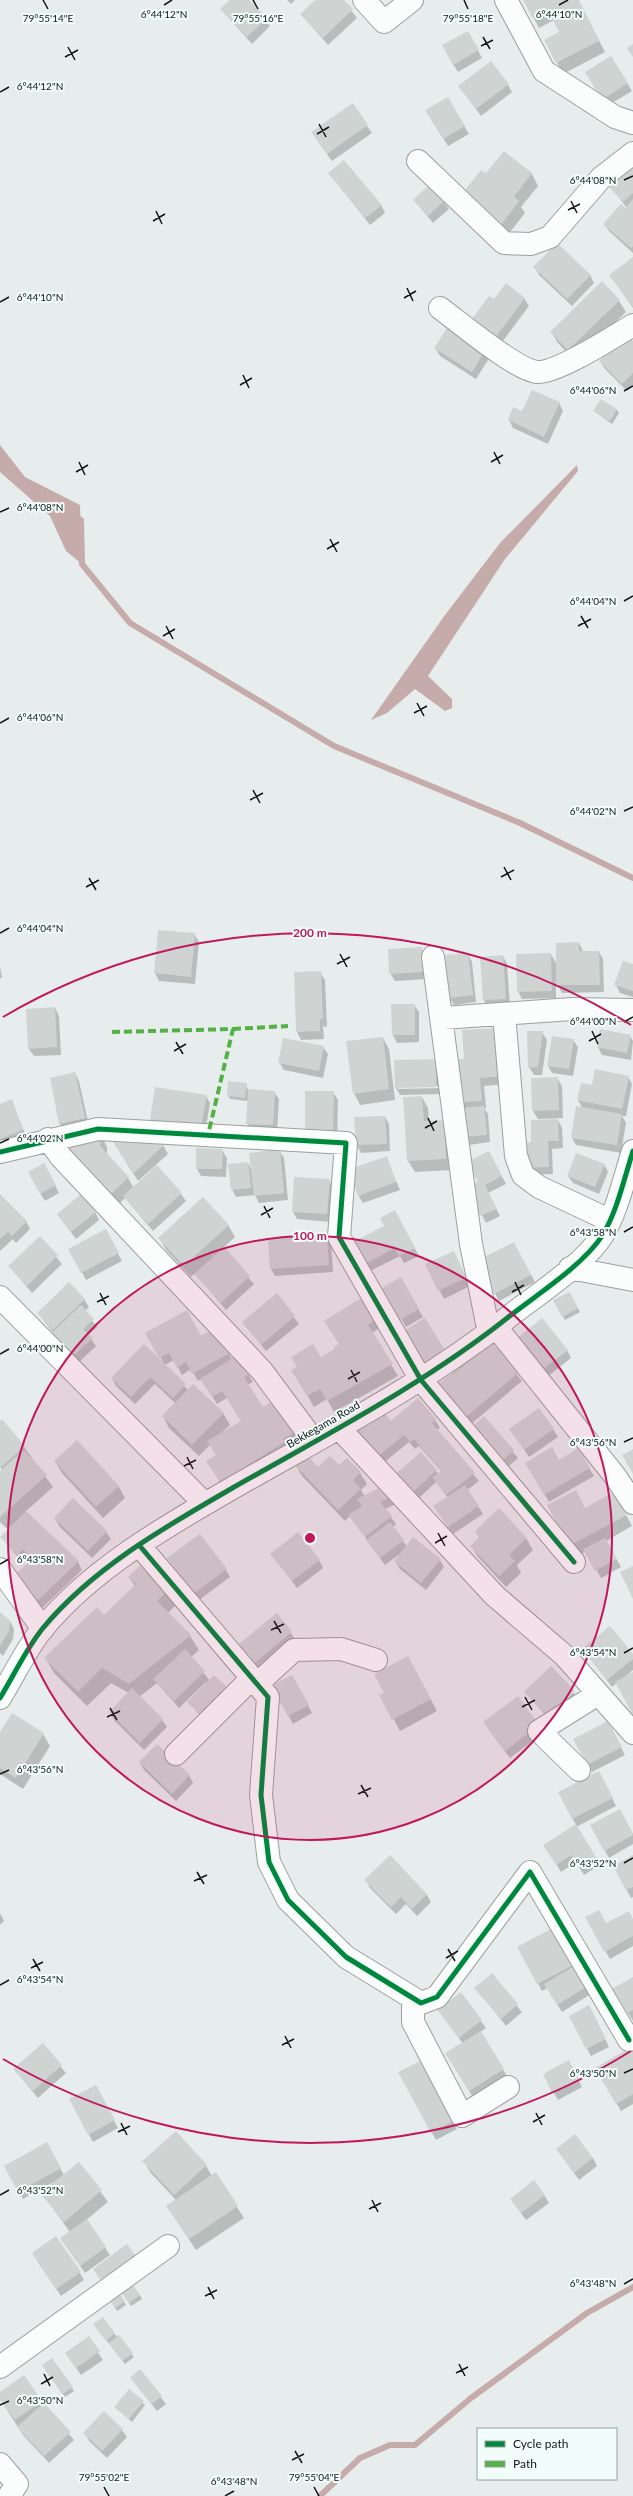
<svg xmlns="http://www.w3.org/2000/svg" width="633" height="2496" font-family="Lato,sans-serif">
<rect width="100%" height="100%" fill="#e7edec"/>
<path fill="#c6abab" d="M0 445 25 477 80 505 82 564 66 551 50 516 0 472Z
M577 465 578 471 505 559 428 676 452 699V708L445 711 415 689 387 713 371 720 445 615 500 543Z"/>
<path fill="#0003" fill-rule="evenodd" d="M231 0H248L270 26 252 44 221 9Z
M287 0H295L291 4Z
M316 0H343L357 18 328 45 301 14Z
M524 0H578L605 52 563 74 557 62 560 33 554 20 539 28Z
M468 32 482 58 458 72 453 64Z
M611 57 632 91 607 106 587 72Z
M508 85 512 92 481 116 459 86Z
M447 98 469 134 448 146 426 111Z
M352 105 372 133 332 161 317 140Z
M504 152 532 174 538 186 521 207 525 213 507 236 469 206 487 175Z
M633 164V253L609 231 604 224 627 208 610 186Z
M329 173 381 205 385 213 370 225Z
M430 185 449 209 433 223 414 200Z
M633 258V308L610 275Z
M535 267 590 275 594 283 572 306 539 275Z
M602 283 619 301 626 312 575 361 558 343 551 332Z
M524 298 529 306 500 345 477 327 494 300Z
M633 343V385L627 391 605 369 600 361Z
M435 348 484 353 488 360 476 379 440 356Z
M559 403 563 411 548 444 513 428 509 420 523 413Z
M617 410 619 413 612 424 594 411Z
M159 931 194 934 199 942 195 984 159 981 155 973Z
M579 943 583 951 599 952 603 959 604 992 562 993 556 982V998L522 999 518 991 551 954 557 965Z
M421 948 426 956 427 979 395 981 390 973Z
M468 954 472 962 476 1002 454 1005 449 997Z
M503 956 507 964 510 1006 488 1008 484 1000 481 958Z
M633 965V997L620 993 616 985Z
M0 966 2 978H0Z
M320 972 325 980 327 1027 323 1026 324 1039 301 1040 297 1032Z
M392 1005H414L419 1012V1042L397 1043 393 1035Z
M55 1008 59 1016 61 1055 34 1056 29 1049Z
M463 1031 506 1084 484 1086 486 1108H484L488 1114 490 1142 469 1145 462 1109H466L462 1102 465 1060Z
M542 1032 547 1040 542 1075H534L529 1067Z
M630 1036 633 1041 631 1060 602 1055 598 1047Z
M383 1038 389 1049 395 1100 360 1105 354 1093Z
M573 1040 578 1047 573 1076 552 1073 548 1066Z
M323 1047 328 1054 323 1078 284 1070 279 1062Z
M435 1060 440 1068V1086L398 1087V1089L440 1088V1094L400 1095 396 1088Z
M75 1073 79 1081 89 1126 65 1131 60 1124 51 1079Z
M628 1076 632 1084 626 1116H622L626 1123 621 1153 576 1145 572 1138 583 1109 578 1100 592 1087Z
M557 1078 562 1086 563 1118 538 1119 533 1111Z
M246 1084 248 1090 274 1092 279 1099 277 1132 251 1131 247 1123 248 1101 230 1099 228 1096Z
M333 1092 338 1100 337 1143 306 1134Z
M206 1096 210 1103 205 1134 155 1126 151 1119Z
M422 1097 428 1108 429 1122 443 1121 452 1170 415 1172 408 1161Z
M11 1100 27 1138 0 1148V1105Z
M385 1117 389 1124 390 1151 361 1153 357 1145Z
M558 1120 562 1128 563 1148 552 1149 553 1174 529 1175 532 1143Z
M110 1135 159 1138 168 1154 138 1181Z
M101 1136 107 1147V1154L128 1178 134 1188 181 1194 186 1201 153 1231 125 1198 115 1208 65 1154Z
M222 1150 227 1158 226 1177 201 1176 197 1169Z
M279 1150 284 1158 288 1200 259 1203 255 1195 236 1197 232 1189 248 1163 252 1171Z
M386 1158 400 1190 363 1203 358 1195Z
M493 1160 506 1184 488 1193 500 1216 486 1223 468 1188 480 1182Z
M604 1164 608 1172 599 1194 573 1183 568 1176Z
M48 1172 59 1193 45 1201 40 1193Z
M329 1180 333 1188 331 1222 297 1219 293 1212Z
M0 1195 26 1221 30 1229 16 1243 13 1239 0 1251Z
M95 1212 99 1220 76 1239 58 1215Z
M399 1219 419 1256 404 1263 400 1256 368 1272 353 1244Z
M228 1225 235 1237 223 1248 254 1284 226 1310 195 1273 191 1277 166 1250 160 1238Z
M327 1235 331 1243 333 1272 275 1276 271 1269Z
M40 1237 62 1264 32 1293 9 1266Z
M110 1238 122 1261 86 1280 82 1272Z
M518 1251 535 1282 499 1301 478 1262Z
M458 1260 470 1286 444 1299 427 1265Z
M401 1279 423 1317 406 1327 384 1289Z
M569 1293 580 1312 565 1320 555 1301Z
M276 1295 299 1324 266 1351 243 1322Z
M363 1298 381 1327 372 1333 398 1376 334 1412 327 1399 314 1407 293 1370 321 1359 340 1345Z
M84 1299 89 1307 85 1311 97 1327 88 1335 96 1346 77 1364 38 1313Z
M215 1329 232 1359 248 1374 253 1382 247 1385 262 1408 303 1437 227 1493 214 1472 217 1455 211 1444 199 1456 169 1428 163 1416 175 1403 155 1384 135 1404 116 1386 112 1378 163 1362 147 1333 200 1337ZM174 1360 182 1375 191 1369 198 1381 201 1379 217 1404 227 1398 242 1422 221 1433 230 1425 223 1413 188 1390 165 1365Z
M492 1343 522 1381 470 1425 437 1385Z
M522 1346 567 1350 571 1358 547 1377Z
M418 1400 435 1420 440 1428 437 1430 479 1481 467 1490 483 1514 453 1534 439 1514 448 1498 436 1482 416 1501 400 1483 436 1471 439 1475 442 1472 419 1446 415 1449 409 1442 381 1465 358 1440 391 1423Z
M484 1418 518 1458 508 1467 478 1434Z
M2 1421 24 1447 53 1487 25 1512 78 1562 82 1570 40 1610 18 1574 32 1560 28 1556 22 1562 1 1537 12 1526 6 1528 0 1522Z
M553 1429 558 1437 529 1457 515 1436Z
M77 1441 119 1487 125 1498 103 1518 62 1473 55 1461Z
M578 1450 594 1476 549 1502 526 1463 559 1461Z
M347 1459 360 1473 367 1484 361 1490 365 1497 389 1494 394 1505 385 1509 396 1524 393 1527 407 1547 440 1560 444 1567 426 1590 400 1569 395 1561 401 1553 385 1565 350 1516 345 1521 302 1476 295 1464 318 1468 339 1467Z
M73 1500 106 1532 111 1539 92 1558 59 1526 55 1518Z
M621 1505 632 1526 606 1541 621 1567 601 1578 586 1551 576 1557 570 1545 585 1509Z
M476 1532 526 1538 533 1550 517 1565 521 1573 506 1587 478 1557 471 1546 480 1538Z
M272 1554 319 1560 323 1568 297 1588Z
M144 1563 178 1603 168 1613 190 1636 199 1650 191 1657 210 1681V1726L188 1702 208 1683 206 1682 179 1708 157 1683 139 1697 162 1720 167 1727 144 1750 114 1720 110 1712 129 1693 111 1683 87 1706 54 1673 46 1659 104 1616 135 1586 129 1577Z
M173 1566 226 1570 230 1577 199 1600Z
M0 1613 10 1621 14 1629 13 1639 3 1656 0 1653Z
M276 1614 296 1640 256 1673 241 1655Z
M583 1649 633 1656V1670L626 1676 633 1673V1713L617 1683 612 1687Z
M551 1667 579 1699 553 1724 525 1692Z
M414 1669 437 1711 400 1731 381 1695Z
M292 1676 312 1713 293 1724 272 1686Z
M12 1715 43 1734 50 1746 23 1789 0 1774V1734Z
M489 1730 543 1733 510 1758Z
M612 1730 625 1755 592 1772 588 1765Z
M140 1763 189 1775 193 1783 176 1801 144 1770Z
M603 1780 616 1806 576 1827 600 1865 584 1875 576 1862 561 1872 549 1852 576 1825 559 1792Z
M620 1810 633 1834V1844L609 1858 591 1825Z
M633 1856V1897L631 1898 614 1867Z
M390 1857 427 1895 431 1902 417 1916 406 1904 396 1914 370 1888 366 1880Z
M0 1913 4 1921 0 1925Z
M586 1918 606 1924 633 1920V1946L610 1959Z
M554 1928 594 1992 562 2012 547 1988 542 1991 518 1947Z
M492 1975 522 2012 506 2026 476 1988Z
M633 1978V2021L613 1989Z
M460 1994 486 2028 480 2032 510 2081 476 2102 453 2065 463 2044 439 2010Z
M593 2014 609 2047 591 2056 570 2016Z
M42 2044 66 2073 38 2098 14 2069Z
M633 2047V2104L621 2111 596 2069Z
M420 2062 457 2129 436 2140 399 2073Z
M573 2069 582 2087 558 2100 544 2075Z
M95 2086 118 2128 93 2142 70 2100Z
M47 2144 64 2175 79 2163 108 2202 86 2220 110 2255 85 2273 66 2246 70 2232 42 2193 53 2182 23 2199 5 2167Z
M557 2149 593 2158 597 2166 579 2180Z
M144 2161 206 2166 212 2176 215 2173 244 2218 196 2250 174 2217 176 2200 150 2172Z
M544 2195 549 2203 526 2220 511 2199Z
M37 2261 80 2273 84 2280 61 2296Z
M118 2293 126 2305 117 2311 112 2303Z
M123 2294 140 2295 142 2299 131 2306Z
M102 2319 134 2357 125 2364 97 2328Z
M88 2338 103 2360 81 2375 66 2354Z
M45 2369 72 2388 74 2391 65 2397Z
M140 2371 166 2404 157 2411 131 2378Z
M129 2390 145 2405 132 2422 115 2407Z
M0 2394 41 2401 74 2440 49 2463 23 2435 0 2399Z
M122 2430 127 2437 107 2458 89 2441 85 2433Z"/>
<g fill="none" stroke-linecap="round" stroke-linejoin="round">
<path stroke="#c6abab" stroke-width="6" d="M74 516 81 520 82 564 130 623 334 746 520 823 633 878
M320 2496 360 2458 390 2445H415L471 2398 587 2313 633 2287"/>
</g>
<path fill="#cfd4d3" d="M230 0H249L267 18 247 37 220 9Z
M315 0H344L353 9 323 38 300 14Z
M523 0H579L599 41 556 63 544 40 559 32 547 9 532 17Z
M468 31 479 50 453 65 442 45Z
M633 44V57L627 48Z
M611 56 628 83 602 100 585 72Z
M491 61 509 84 476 109 458 86Z
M448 97 465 126 443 139 425 110Z
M353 103 368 125 327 154 311 132Z
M504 151 532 173 514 197 519 201 501 225 462 194 481 170 486 173Z
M344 160 382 205 365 218 328 173Z
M633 163V193L623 202 608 186Z
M430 184 445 200 428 216 413 200Z
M633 199V246L631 248 603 224 621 204 625 208Z
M557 243 591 275 567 299 533 267Z
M633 257V307L609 275Z
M602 281 620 300 568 350 550 332Z
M506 283 525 298 495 338 471 320 489 296 494 299Z
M447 328 484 352 472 372 434 348Z
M626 334 633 341V373L622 384 599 361Z
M532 390 560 402 544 437 508 420 513 407 522 411Z
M601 399 617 409 610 421 593 411Z
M158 930 195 933 191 977 154 973Z
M579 942V951H599L600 985H556V943Z
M422 947 423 972 389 974 388 949Z
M468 953 473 995 449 998 445 955Z
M551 953 552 991 517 992 516 954Z
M503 955 506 999 483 1000 480 957Z
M623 961 633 964V991L614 985Z
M321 971 323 1019H320V1031L296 1032 294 972Z
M391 1004H415V1035H392Z
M55 1007 57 1047 28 1049 26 1009Z
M499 1028 503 1076 480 1078 482 1101 461 1102 458 1059H464L462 1030Z
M600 1029 631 1035 627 1053 597 1047Z
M527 1031H543L538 1067 528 1068Z
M552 1036 574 1039 569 1069 547 1066Z
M383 1037 389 1089 353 1094 346 1041Z
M283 1038 324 1046 319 1071 278 1063Z
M436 1059V1087L395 1088 394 1060Z
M595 1069 629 1076 622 1109 577 1100 581 1083 592 1085Z
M75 1072 85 1118 59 1124 50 1078Z
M558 1077 559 1110 532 1111 531 1078Z
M228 1081 247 1083 245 1098 227 1096Z
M155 1087 207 1095 201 1127 150 1119Z
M248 1089 275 1091 273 1125 246 1124Z
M305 1091H334L333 1135H305Z
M422 1096 424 1121 444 1120 446 1159 407 1161 403 1097Z
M12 1099 23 1130 0 1139V1104Z
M484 1106 487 1135 463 1137 460 1108Z
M576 1106 622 1114 617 1145 571 1138Z
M385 1116 387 1144 356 1145 354 1117Z
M558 1119 559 1141H548L549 1167 524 1168 523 1143 531 1142V1120Z
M108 1134 160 1137 164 1145 133 1174Z
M101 1135 100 1146 129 1177 108 1197 57 1142Z
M196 1148 223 1149 222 1169H196Z
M280 1149 284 1193 254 1196 249 1153Z
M489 1151 502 1176 485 1185 497 1209 480 1216 466 1187 478 1182 467 1162Z
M576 1153 605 1164 595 1187 567 1176Z
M387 1156 396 1182 358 1196 348 1170Z
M248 1162 251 1188 231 1190 228 1164Z
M44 1163 56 1185 40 1194 28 1172Z
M157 1165 182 1193 148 1224 123 1196Z
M294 1177 330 1179 327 1214 292 1212Z
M0 1194 27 1221 12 1236 8 1232 0 1239Z
M81 1194 96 1212 71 1232 57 1214Z
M203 1197 229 1225 184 1266 158 1238Z
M395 1210 415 1248 399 1256 395 1248 363 1265 351 1243 384 1226 380 1218Z
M106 1229 119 1253 81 1273 68 1249Z
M327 1234 329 1265 270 1269 268 1239Z
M40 1236 58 1255 27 1286 8 1266Z
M514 1242 531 1275 494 1294 476 1261Z
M224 1247 250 1276 221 1303 194 1274Z
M454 1251 466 1278 438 1291 425 1264Z
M401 1277 419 1309 400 1320 382 1288Z
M69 1282 85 1299 53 1330 37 1313Z
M570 1292 578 1308 562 1317 553 1300Z
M277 1293 295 1316 261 1345 242 1322Z
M363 1297 377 1319 368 1325 393 1364 327 1401 320 1389 307 1396 291 1370 297 1367 291 1357 313 1344 321 1357 335 1349 334 1347 339 1344 324 1321Z
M81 1305 94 1319 83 1329 93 1338 72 1357 50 1335Z
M187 1310 201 1336 216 1327 230 1353 192 1374 186 1362 177 1368 169 1353 159 1358 186 1384 173 1398 150 1377 131 1397 111 1378 144 1344 159 1358 145 1333Z
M425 1318 446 1352 423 1366 402 1332Z
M542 1318 568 1350 542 1370 517 1338Z
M492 1342 519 1372 465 1418 436 1385 456 1372Z
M234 1357 249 1374 244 1377 263 1407 277 1398 299 1429 283 1439 285 1442 220 1482 206 1461 216 1455 207 1441 241 1421 222 1391 212 1397 200 1379Z
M193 1384 224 1413 192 1445 162 1416Z
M418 1398 436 1419 432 1423 475 1473 446 1495 432 1477 442 1471 414 1439 410 1442 404 1435 376 1458 353 1432 384 1412 391 1421Z
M539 1408 554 1429 524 1450 509 1429Z
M484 1416 514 1450 503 1460 473 1426Z
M2 1419 25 1446 0 1468V1421Z
M77 1440 119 1486 96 1507 54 1461Z
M552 1447 559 1460 578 1448 590 1468 544 1495 525 1463Z
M633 1449V1474L622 1455Z
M24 1450 47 1475 0 1517V1471Z
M421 1452 437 1470 411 1494 394 1475Z
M308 1456 318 1467 330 1456 339 1465 347 1458 361 1472 353 1480 361 1489 338 1510 294 1464Z
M385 1485 391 1497 380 1502 392 1516 365 1537 348 1515 362 1506 357 1499Z
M465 1485 479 1506 448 1527 433 1506Z
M576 1490 585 1508 614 1492 627 1515 569 1546 547 1505Z
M73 1498 107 1531 88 1551 54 1518Z
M499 1508 527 1538 509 1555 515 1561 499 1576 470 1546 480 1537 475 1531Z
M26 1511 79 1561 35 1603 17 1573 32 1559 23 1549 17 1555 0 1537Z
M390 1522 404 1540 380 1558 366 1540Z
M298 1532 320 1560 292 1581 270 1554Z
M200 1534 227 1569 193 1594 167 1558Z
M413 1537 441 1559 421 1583 394 1561Z
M605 1538 617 1559 595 1571 583 1549Z
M144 1562 170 1588 157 1601 191 1635 129 1684 102 1668 78 1692 44 1658 97 1607 104 1615 136 1584 128 1577Z
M633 1566V1599L620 1572Z
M0 1612 10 1621 9 1631 0 1646Z
M277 1613 292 1632 251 1666 235 1647Z
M610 1626 633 1654V1659L607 1680 582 1649Z
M185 1649 205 1671 174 1701 153 1679Z
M408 1656 431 1699 392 1720 379 1695 384 1693 374 1674Z
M551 1666 575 1691 548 1717 524 1692Z
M633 1672V1715L615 1682Z
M214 1675 232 1692 205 1719 187 1702Z
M292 1675 309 1705 288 1716 271 1686Z
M132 1688 163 1719 140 1743 109 1712Z
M518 1696 539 1725 505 1751 483 1722Z
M12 1713 44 1733 16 1778 0 1768V1732Z
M608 1721 622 1747 587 1765 573 1739Z
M157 1744 190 1775 172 1794 139 1762Z
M599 1771 613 1798 572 1819 558 1792Z
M620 1809 633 1835 604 1851 590 1825Z
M576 1824 596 1857 579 1868 571 1855 556 1865 543 1845Z
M390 1855 427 1894 412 1909 401 1897 391 1907 364 1880Z
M633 1855V1887L626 1890 613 1866Z
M599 1910 606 1923 629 1911 633 1919V1936L604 1952 585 1917Z
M555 1927 575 1964 537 1984 517 1947Z
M578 1964 591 1984 557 2005 544 1984Z
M492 1973 518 2004 501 2019 474 1988Z
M633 1977V2010L626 2014 612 1989Z
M461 1992 482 2020 459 2038 437 2010Z
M589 2005 606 2039 586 2049 569 2016Z
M481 2031 504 2069 469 2091 445 2053Z
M43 2043 62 2065 33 2091 13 2069Z
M633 2046V2094L616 2104 595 2068Z
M569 2060 579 2079 552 2093 543 2074Z
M420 2061 453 2121 431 2133 398 2072Z
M96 2085 115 2120 88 2135 69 2099Z
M176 2131 207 2165 174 2195 142 2161Z
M575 2134 593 2158 574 2173 556 2149Z
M47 2142 61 2168 18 2192 4 2166Z
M79 2162 102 2190 64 2222 40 2193Z
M216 2172 238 2206 189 2239 166 2206Z
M534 2180 545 2195 521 2213 510 2199Z
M87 2219 106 2247 80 2266 60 2238Z
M56 2236 81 2272 56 2289 32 2253Z
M127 2244 138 2259 103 2284 93 2269Z
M131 2282 140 2295 129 2303 120 2290Z
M118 2292 125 2301 115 2308 108 2299Z
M103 2317 115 2333 106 2341 93 2324Z
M119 2335 133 2353 122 2361 109 2343Z
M89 2336 100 2351 76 2368 65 2353Z
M52 2358 73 2387 62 2394 42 2365Z
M140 2369 162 2396 152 2404 130 2378Z
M24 2375 42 2401 15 2420 0 2400V2392Z
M129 2389 144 2401 129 2419 114 2407Z
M44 2403 71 2432 44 2456 17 2427Z
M104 2411 123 2429 102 2451 83 2433Z"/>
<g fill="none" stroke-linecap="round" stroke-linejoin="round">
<defs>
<path id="minor" d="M364 0 384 22 412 0
M506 0 544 71 615 117 633 123
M418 161 504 243 531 244 550 237 601 178 633 153
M440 308C459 322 516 370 537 372 558 373 613 337 633 325
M433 957 471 1244 489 1333
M504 1014 516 1156 523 1175 539 1187 609 1220
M443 1018 572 1009 633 1010
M48 1139 61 1157 262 1371 314 1441
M0 1152 98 1129 346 1143 339 1237 421 1380 574 1562
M570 1268 633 1280
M0 1297 205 1504
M496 1327 615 1476 633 1503
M338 1427 495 1596 565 1656 633 1733
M139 1545 268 1697 261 1795 269 1862 288 1900 346 1957 421 2003 437 1997 530 1872 629 2040
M0 1569 43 1629
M257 1684 294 1650 341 1649 376 1660
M0 1698C14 1675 26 1649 43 1628 92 1569 163 1528 229 1490 325 1435 425 1384 511 1315 538 1294 583 1265 602 1236 617 1212 624 1179 633 1151
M176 1754 252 1678
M579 1770 539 1731 598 1694
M413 1998V2022L462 2116 508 2087
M0 2367 168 2246
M0 2464 17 2484 9 2496"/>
</defs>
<use href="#minor" stroke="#9ca09f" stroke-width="24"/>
<use href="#minor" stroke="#fbfcfc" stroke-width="22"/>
<path stroke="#54b144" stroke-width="4" stroke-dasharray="8 4" stroke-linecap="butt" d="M233 1029 288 1026
M112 1032 233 1029 208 1135"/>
<defs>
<path id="cycleway" d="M0 1152 98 1129 346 1143 339 1237 421 1380 574 1562
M139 1545 268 1697 261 1795 269 1862 288 1900 346 1957 421 2003 437 1997 530 1872 629 2040
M0 1698C14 1675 26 1649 43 1628 92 1569 163 1528 229 1490 325 1435 425 1384 511 1315 538 1294 583 1265 602 1236 617 1212 624 1179 633 1151"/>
</defs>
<use href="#cycleway" stroke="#f1fdfa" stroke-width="8"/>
<use href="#cycleway" stroke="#00873e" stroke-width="5"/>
</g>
<path fill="none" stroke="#121615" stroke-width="1.5" d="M43 0 48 9M253 0 258 9M464 0 468 9M164 5 172 0M559 5 568 0M483 37 490 49M481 46 493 40M68 47 75 60M65 57 78 50M0 92 9 87M319 124 326 137M317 134 329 127M624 180 633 176M571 201 577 213M568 210 580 204M156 211 162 224M153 221 165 214M407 288 413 301M404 298 416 291M0 302 9 297M243 375 249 388M240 385 252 378M624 391 633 386M494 452 500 464M79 462 85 475M491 462 503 455M76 472 88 465M0 512 9 508M330 539 337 552M327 549 339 542M624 601 633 596M581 616 588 628M166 626 173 639M578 626 591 619M163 636 175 629M417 703 424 716M414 713 427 706M0 723 9 718M253 790 260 803M250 800 263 793M624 811 633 807M504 867 511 880M501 877 514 870M89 878 96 890M86 887 99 880M0 933 9 928M340 954 347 967M337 964 350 957M624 1022 633 1017M592 1031 598 1044M589 1041 601 1034M176 1042 183 1054M174 1051 186 1044M428 1118 434 1131M425 1128 437 1121M0 1143 9 1139M264 1206 270 1218M261 1215 273 1208M624 1232 633 1227M515 1282 521 1295M512 1292 524 1285M100 1293 106 1305M97 1302 109 1296M0 1354 9 1349M351 1370 357 1382M348 1379 360 1372M624 1442 633 1438M187 1457 193 1469M184 1466 196 1460M438 1533 445 1546M435 1543 447 1536M0 1564 9 1559M274 1621 281 1633M271 1630 284 1624M624 1653 633 1648M525 1697 532 1710M522 1707 535 1700M110 1708 117 1720M107 1717 120 1711M0 1774 9 1770M361 1785 368 1797M358 1794 371 1788M624 1863 633 1858M197 1872 204 1884M194 1881 207 1875M448 1949 455 1961M446 1958 458 1951M33 1959 40 1971M31 1968 43 1962M0 1985 9 1980M285 2036 291 2048M282 2045 294 2039M624 2073 633 2069M536 2113 542 2125M533 2122 545 2115M121 2123 127 2135M118 2132 130 2126M0 2195 9 2190M372 2200 378 2212M369 2209 381 2203M624 2284 633 2279M208 2287 214 2299M205 2296 217 2290M459 2364 465 2376M456 2373 468 2367M44 2374 50 2386M41 2384 53 2377M0 2405 9 2401M295 2451 302 2463M292 2460 304 2454M104 2487 109 2496M314 2487 319 2496M225 2496 234 2491"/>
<circle cx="310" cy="1538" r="302" fill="#c2185b" fill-opacity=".12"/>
<g fill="none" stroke="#c2185b" stroke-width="2">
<circle cx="310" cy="1538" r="302"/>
<path d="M631 2051A605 605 0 0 1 3 2059M3 1017A605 605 0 0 1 631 1025"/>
</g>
<g text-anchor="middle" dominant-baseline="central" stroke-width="4" stroke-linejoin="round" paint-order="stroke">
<g font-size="11" fill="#121615" stroke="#f1fdfa">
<text transform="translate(323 1424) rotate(-30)">Bekkegama Road</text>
</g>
</g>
<g font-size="10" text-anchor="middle" fill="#121615" stroke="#f1fdfa" stroke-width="4" stroke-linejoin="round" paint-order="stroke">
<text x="164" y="18">6°44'12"N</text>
<text x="559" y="18">6°44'10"N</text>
<text x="48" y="22">79°55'14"E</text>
<text x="258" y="22">79°55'16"E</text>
<text x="468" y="22">79°55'18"E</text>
<text x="40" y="90">6°44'12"N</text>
<text x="593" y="184">6°44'08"N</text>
<text x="40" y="301">6°44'10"N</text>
<text x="593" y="394">6°44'06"N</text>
<text x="40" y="511">6°44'08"N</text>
<text x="593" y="605">6°44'04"N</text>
<text x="40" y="721">6°44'06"N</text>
<text x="593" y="815">6°44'02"N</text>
<text x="40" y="932">6°44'04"N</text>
<text x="593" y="1025">6°44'00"N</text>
<text x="40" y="1142">6°44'02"N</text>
<text x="593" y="1236">6°43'58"N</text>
<text x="40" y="1352">6°44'00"N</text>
<text x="593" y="1446">6°43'56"N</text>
<text x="40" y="1563">6°43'58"N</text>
<text x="593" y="1656">6°43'54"N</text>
<text x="40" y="1773">6°43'56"N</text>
<text x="593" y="1867">6°43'52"N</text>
<text x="40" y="1983">6°43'54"N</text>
<text x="593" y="2077">6°43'50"N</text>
<text x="40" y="2194">6°43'52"N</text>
<text x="593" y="2287">6°43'48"N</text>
<text x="40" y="2404">6°43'50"N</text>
<text x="104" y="2481">79°55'02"E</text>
<text x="314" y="2481">79°55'04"E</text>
<text x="234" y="2485">6°43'48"N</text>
</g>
<circle cx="310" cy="1538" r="6" fill="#c2185b" stroke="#f1fdfa" stroke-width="2"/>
<g font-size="12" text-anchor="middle" font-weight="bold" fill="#c2185b" stroke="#f1fdfa" stroke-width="4" stroke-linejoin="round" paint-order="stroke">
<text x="310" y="937">200 m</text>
<text x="310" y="1240">100 m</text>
</g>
<rect x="477" y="2428" width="140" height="52" fill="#f1fdfa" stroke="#98a19e"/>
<rect x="485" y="2441" width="20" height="6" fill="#00873e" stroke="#98a19e"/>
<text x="513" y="2448" font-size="12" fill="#121615">Cycle path</text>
<rect x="485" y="2461" width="20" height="6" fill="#54b144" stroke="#98a19e"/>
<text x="513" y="2468" font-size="12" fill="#121615">Path</text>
</svg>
